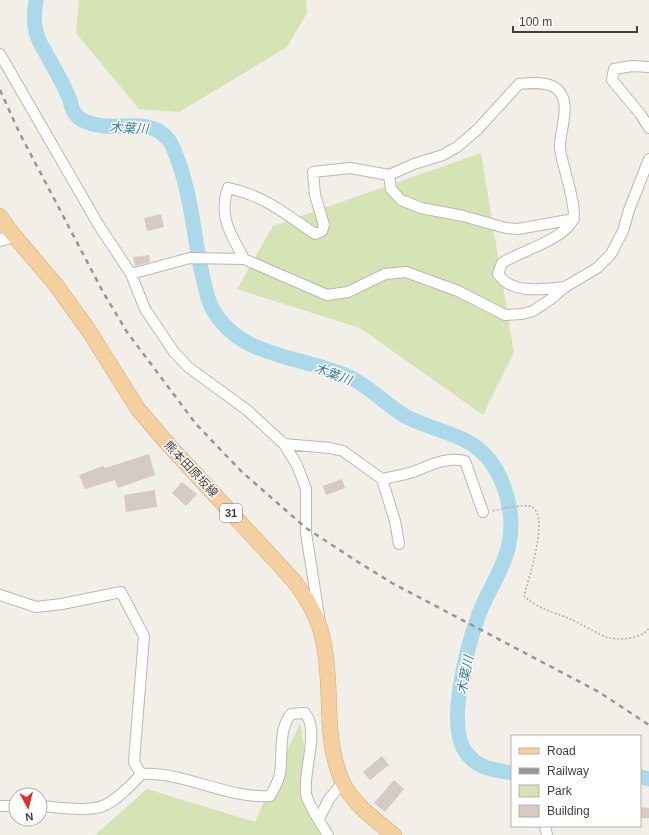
<svg xmlns="http://www.w3.org/2000/svg" width="649" height="835" font-family="Arial,'Noto Sans JP',sans-serif">
<rect width="100%" height="100%" fill="#f2eee8"/>
<path fill="#d5e3b5" d="M79 0H306L307 13 287 47 179 112 139 109 76 33Z
M481 153 514 353 483 415 360 328 237 289 273 226Z
M300 723 320 835H95L147 789 255 822Z"/>
<g fill="none" stroke-linecap="round" stroke-linejoin="round">
<path stroke="#abd9e9" stroke-width="15" d="M36 0C34 12 33 26 38 38 40 44 45 51 48 57 56 71 64 85 70 100 71 105 73 112 76 115 79 119 86 122 90 123 115 133 148 115 168 139 173 145 176 156 179 163 191 197 194 234 201 269 204 281 206 295 211 306 238 359 300 355 347 376 368 385 385 404 405 416 425 427 452 432 470 443 502 462 516 509 509 544 504 569 488 590 479 614 468 644 446 723 465 751 476 768 493 770 512 773
M640 777 649 779"/>
</g>
<path fill="#d6cbc2" d="M161 214 164 227 147 231 144 218Z
M149 255 150 262 135 266 133 257Z
M149 454 155 475 118 488 115 480 85 489 79 475 103 466 105 468Z
M342 479 345 488 326 495 323 486Z
M182 482 197 494 186 506 172 493Z
M155 490 157 507 126 512 124 495Z
M382 756 389 765 370 780 363 772Z
M394 780 404 789 385 812 374 803Z
M640 807 649 808V818H640Z"/>
<g fill="none" stroke-linecap="round" stroke-linejoin="round">
<defs>
<path id="minor" d="M0 54 98 224 131 274 145 309 174 352 188 367 247 410 284 444 297 465 306 489V533L319 616
M649 67 632 66 614 69 612 80 641 115 649 128
M389 175 391 189 401 200 421 208 463 216 506 228 518 229 574 219
M244 259C231 234 218 217 228 188 263 195 286 214 315 234L322 231 324 225 315 195 313 172 350 168 389 175 414 164 443 155 457 147 477 130 519 84C530 83 548 81 557 89 573 103 559 131 560 148 561 162 578 208 573 220 563 240 521 251 502 263L498 274C512 295 543 289 565 287
M131 274 190 258 244 259 327 295 348 292 385 274 406 272 458 291 505 315 522 314 533 311 551 299 565 287 597 268 611 254 623 231 629 210 649 159
M284 444 330 448 343 451 382 479 395 521 399 544
M382 479C392 477 403 475 413 472 429 466 446 456 465 461L483 512
M0 595 36 607 62 604 121 592 144 636 134 762 141 774
M141 774C183 771 227 799 270 796 274 789 279 781 280 773 283 753 278 730 291 714L305 713C320 731 303 770 306 794 308 805 322 825 328 835
M0 806H16
M40 806C58 807 86 812 103 806 114 802 134 783 141 774
M319 819 329 799 343 782
M545 826 547 835"/>
<path id="tertiary" d="M0 240 14 236"/>
<path id="primary" d="M0 216 11 232 56 285 89 331 138 409 166 442 294 581C307 599 319 618 323 640 334 688 322 734 342 781 352 803 375 820 394 835"/>
</defs>
<use href="#minor" stroke="#c0b7af" stroke-width="12"/>
<use href="#tertiary" stroke="#c0b7af" stroke-width="14"/>
<use href="#primary" stroke="#d8aa71" stroke-width="16"/>
<path stroke="#bdae9f" stroke-width="1.5" stroke-dasharray="2 2" stroke-linecap="butt" d="M493 511C501 509 525 503 532 507 550 517 528 580 524 596 538 609 554 612 570 619 582 624 594 632 606 637 618 641 642 639 649 628"/>
<use href="#minor" stroke="#fff" stroke-width="10"/>
<use href="#tertiary" stroke="#fff" stroke-width="12"/>
<use href="#primary" stroke="#f4d0a0" stroke-width="15"/>
<path stroke="#969696" stroke-width="2.5" stroke-dasharray="5 5" stroke-linecap="butt" d="M0 90 19 132 50 191 103 292 127 332 196 424 242 472 306 528 358 562 392 583 599 692 649 725"/>
</g>
<g text-anchor="middle" dominant-baseline="central" stroke-width="3" stroke-linejoin="round" paint-order="stroke">
<rect fill="#fff" stroke="#7d7874" stroke-width="1" x="220" y="504" width="22" height="18" rx="3"/>
<g font-size="11" font-weight="bold" fill="#453e38">
<text x="231" y="513">31</text>
</g>
<g font-size="12" fill="#453e38" stroke="#fff">
<text transform="translate(191 469) rotate(47)">熊本田原坂線</text>
</g>
<g font-size="13" font-style="italic" fill="#377d97" stroke="#fff">
<text transform="translate(129 128) rotate(3)">木葉川</text>
<text transform="translate(333 374) rotate(20)">木葉川</text>
<text transform="translate(465 675) rotate(-79)">木葉川</text>
</g>
</g>
<rect x="511" y="735" width="130" height="92" fill="#ffffff" stroke="#b5b2af"/>
<rect x="519" y="748" width="20" height="6" fill="#f4d0a0" stroke="#b5b2af"/>
<text x="547" y="755" font-size="12" fill="#453e38">Road</text>
<rect x="519" y="768" width="20" height="6" fill="#969696" stroke="#b5b2af"/>
<text x="547" y="775" font-size="12" fill="#453e38">Railway</text>
<rect x="519" y="785" width="20" height="12" fill="#d5e3b5" stroke="#b5b2af"/>
<text x="547" y="795" font-size="12" fill="#453e38">Park</text>
<rect x="519" y="805" width="20" height="12" fill="#d6cbc2" stroke="#b5b2af"/>
<text x="547" y="815" font-size="12" fill="#453e38">Building</text>
<g transform="translate(28 807) rotate(173)"><circle r="19" fill="#ffffff" stroke="#b5b2af"/>
<path d="M0-3L7 15L0 10L-7 15Z" fill="#e42e2e"/>
<text y="-6" font-size="11" font-weight="bold" text-anchor="middle" fill="#453e38">N</text>
</g>
<path d="M513 26v6h124v-6" fill="none" stroke="#453e38" stroke-width="2"/>
<text x="519" y="26" font-size="12" fill="#453e38" stroke="#ffffff" stroke-width="3" paint-order="stroke">100 m</text>
</svg>
